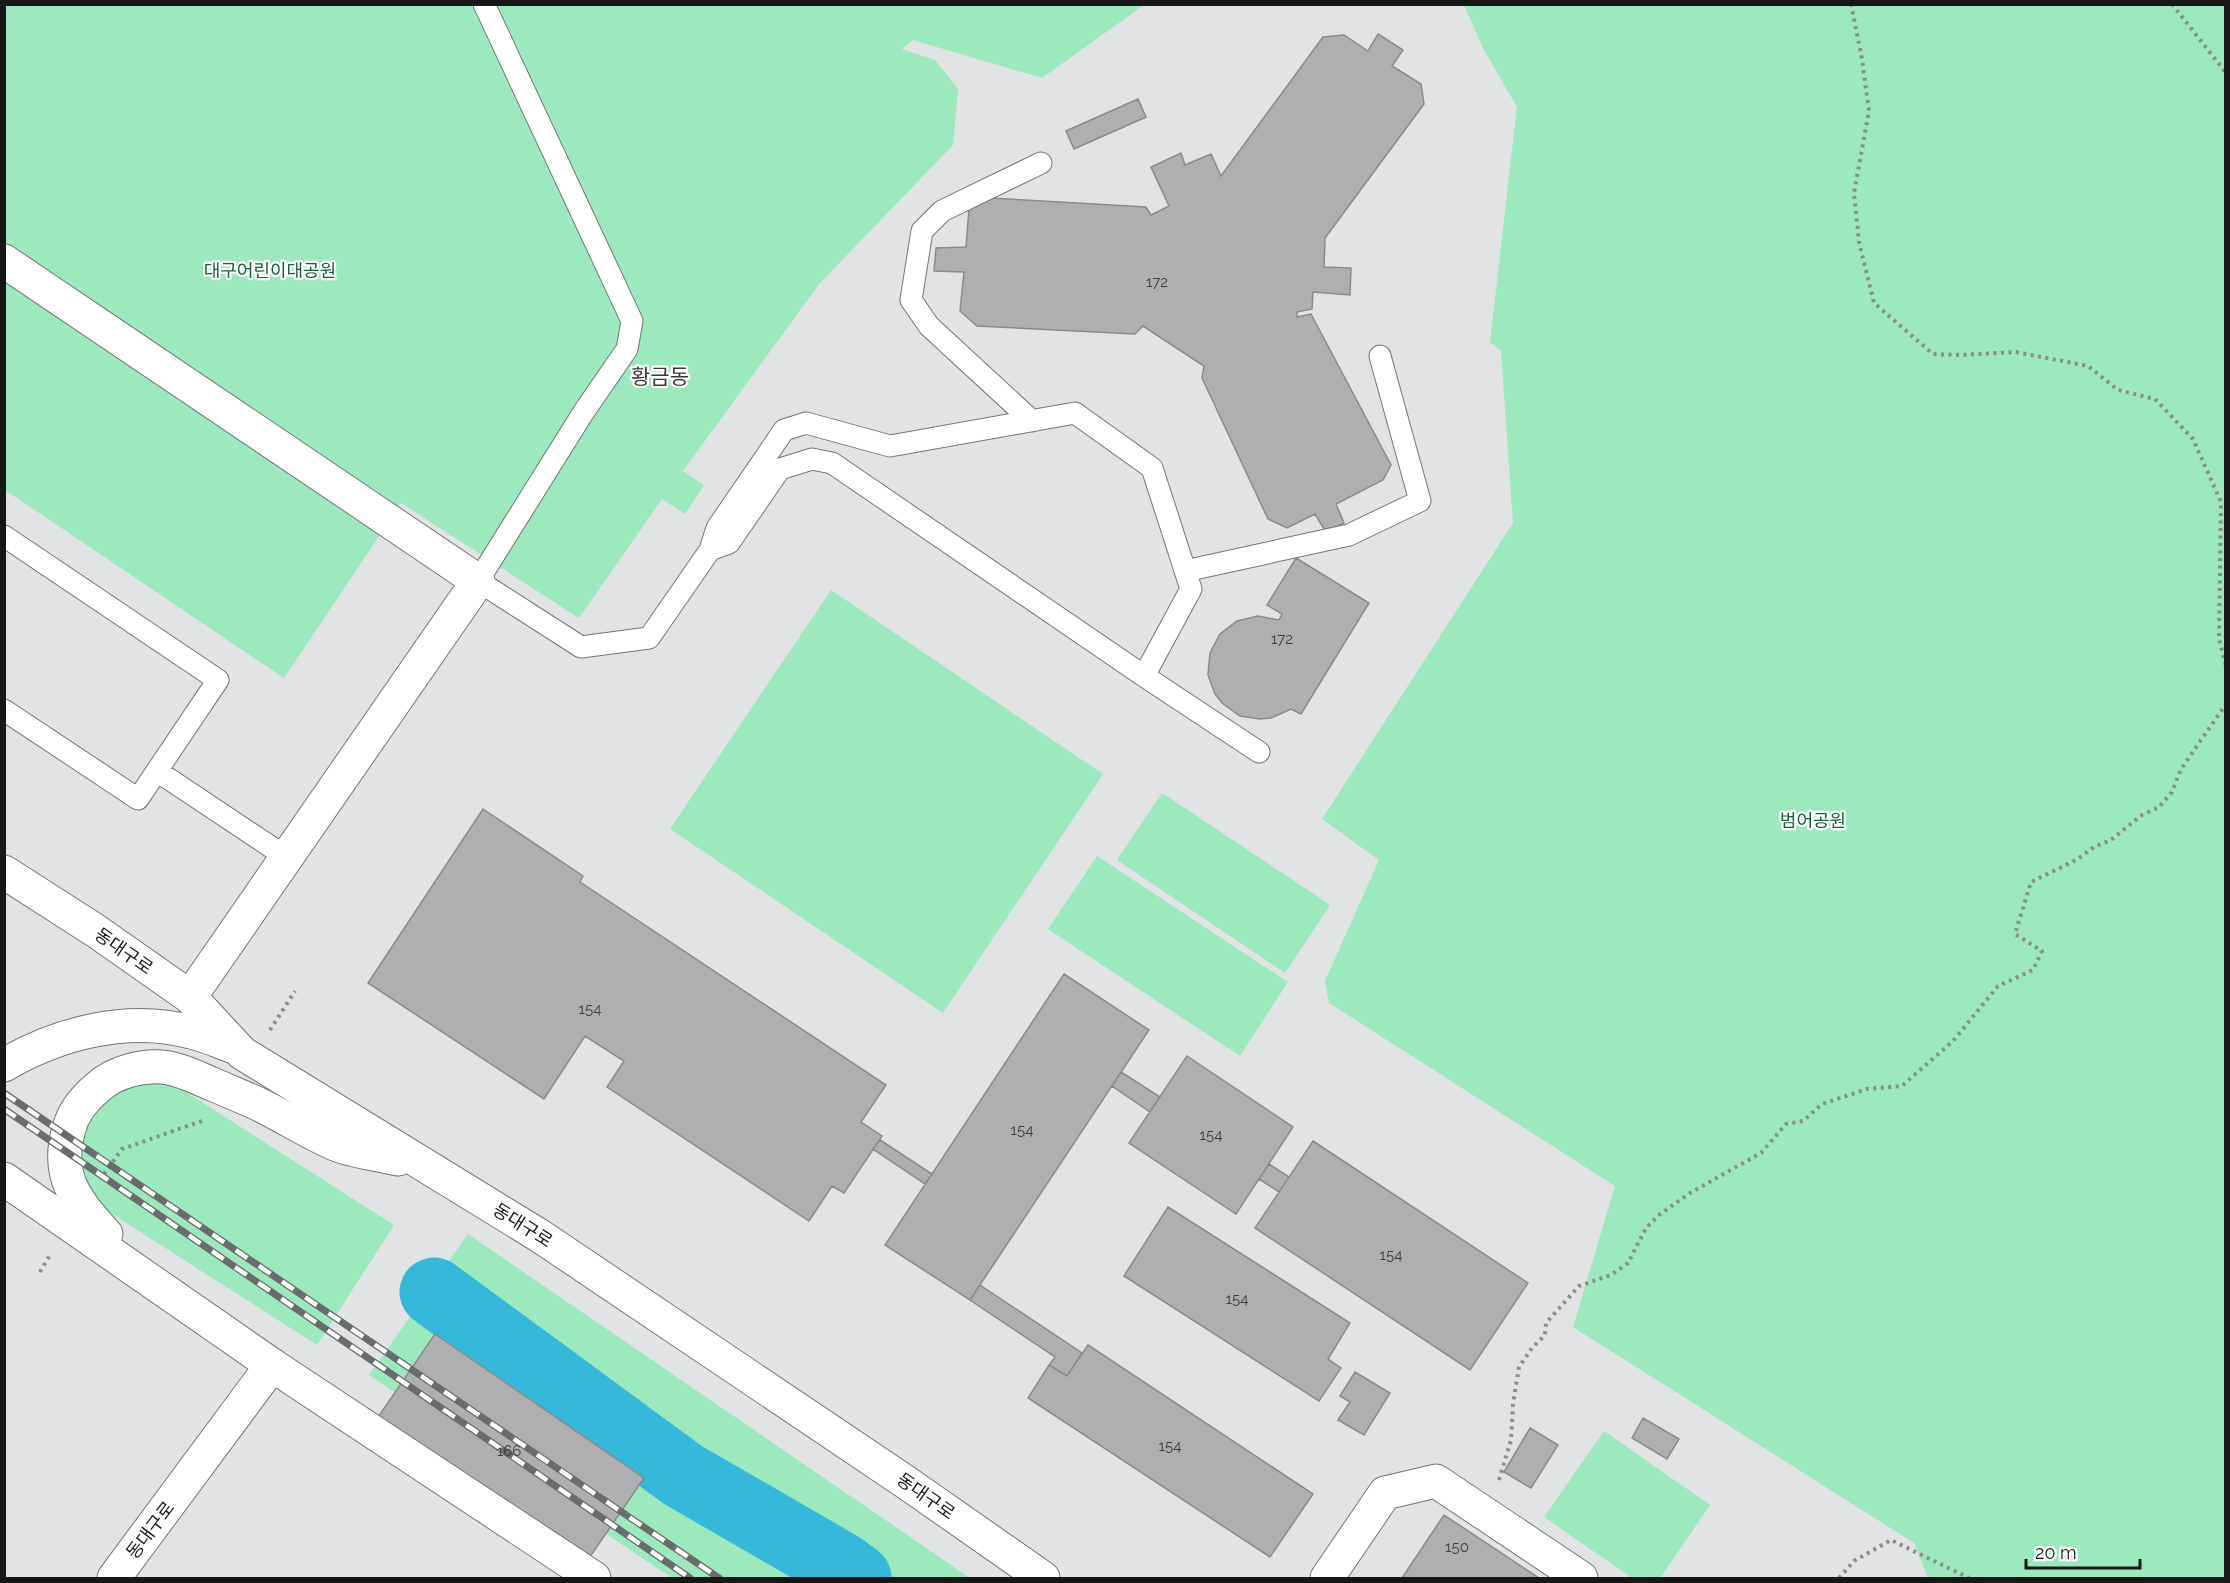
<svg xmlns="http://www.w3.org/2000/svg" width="2230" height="1583" font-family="Raleway,'Noto Sans KR',sans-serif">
<rect width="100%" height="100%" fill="#e1e3e5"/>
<path fill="#9be9bd" d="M4 5H1144L1042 78 913 40 902 49 935 60 958 89 953 145 820 283 683 471 704 485 685 514 662 499 579 618 401 503 284 678 5 490Z
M1464 5H2225V1578H1928L1914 1543 1573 1327 1615 1186 1329 1003 1325 981 1379 860 1322 819 1513 523 1501 351 1490 342 1517 107 1483 48Z
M831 590 1103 774 943 1013 670 829Z
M1162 793 1330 905 1285 973 1117 860Z
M1097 856 1288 982 1240 1056 1048 929Z
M169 1081 394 1225 317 1345 92 1201 74 1149 98 1098 114 1087Z
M468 1234 970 1578H672L369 1375Z
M1604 1431 1710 1505 1660 1578H1632L1544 1517Z"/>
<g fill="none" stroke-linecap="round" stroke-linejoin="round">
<path stroke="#35b8da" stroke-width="69" d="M434 1292 683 1475 842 1567 857 1578"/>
</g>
<path fill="#aeafb1" stroke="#898a8c" stroke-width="1.5" d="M1378 34 1403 50 1392 66 1421 84 1424 104 1325 238 1324 267 1351 268 1350 295 1313 292 1312 309 1297 312V317L1311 314 1391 465 1383 480 1336 504 1344 523 1326 532 1315 514 1287 528 1268 519 1202 378 1204 366 1143 326 1135 334 977 326 960 311 964 272 934 271 936 248 966 247 969 209 991 198 1146 207 1151 215 1169 206 1151 167 1181 153 1185 165 1211 154 1221 176 1323 37 1344 35 1368 51Z
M1138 99 1146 117 1074 149 1066 131Z
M1296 558 1369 603 1301 714 1291 709 1271 718 1260 719 1240 716 1222 703 1215 694 1208 675 1210 653 1220 634 1237 621 1258 616 1279 620 1282 614 1267 605Z
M483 809 583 876 580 882 886 1085 861 1122 882 1136 844 1193 832 1186 809 1221 607 1087 624 1061 585 1036 544 1099 368 983Z
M1064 974 1149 1030 970 1300 885 1245Z
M1187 1056 1293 1127 1236 1214 1129 1143Z
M1121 1072 1160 1097 1150 1112 1112 1086Z
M880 1140 932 1174 925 1184 873 1149Z
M1313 1141 1528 1283 1470 1370 1255 1228Z
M1269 1164 1289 1177 1279 1192 1259 1179Z
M1168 1207 1350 1323 1328 1359 1341 1368 1319 1401 1124 1276Z
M980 1285 1082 1353 1067 1376 1049 1365 1055 1357 970 1300Z
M435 1334 644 1478 583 1567 374 1423Z
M1088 1345 1313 1494 1270 1557 1028 1398 1049 1365 1067 1376Z
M1355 1372 1390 1393 1364 1435 1338 1420 1350 1402 1340 1396Z
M1643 1418 1679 1439 1667 1459 1632 1438Z
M1530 1428 1558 1445 1531 1488 1504 1472Z
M1444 1515 1539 1578H1402Z"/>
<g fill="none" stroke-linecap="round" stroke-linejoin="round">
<defs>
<path id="lane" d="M484 4 632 321 627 349 583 413 478 581 581 647 649 638 710 550
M1032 421 929 326 911 300 922 231 942 211 1041 163
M4 536 218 680 138 799 4 710
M1185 571 1349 535 1420 501 1380 356
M1144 676 1191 589 1152 468 1075 413 890 446 806 423 784 430 717 528 710 550 729 543 780 469 812 459 832 463 1144 676 1259 752
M157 771 286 857"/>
<path id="street" d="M4 261 478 581 190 997
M114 1578 272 1365
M1327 1578 1385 1493 1436 1481 1581 1578"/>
<path id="secondary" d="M4 872 96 931 190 997 242 1053 540 1236 907 1483 1043 1578
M4 1065C59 1033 128 1015 191 1032 205 1035 220 1042 234 1047
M4 1179 272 1365 594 1578
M106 1234C76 1201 55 1176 69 1129 73 1112 84 1099 97 1088 115 1071 145 1064 169 1068 184 1071 198 1078 212 1084 226 1090 240 1096 254 1102 282 1115 307 1132 335 1144 354 1152 378 1154 398 1159"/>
</defs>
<use href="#lane" stroke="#737577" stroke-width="23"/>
<use href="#street" stroke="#737577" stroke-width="35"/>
<use href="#secondary" stroke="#737577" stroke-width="35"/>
<path stroke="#8a8c8d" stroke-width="4" stroke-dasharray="3 4.5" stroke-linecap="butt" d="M1851 4 1862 59 1869 111 1854 193 1859 242 1874 303 1933 354 1960 355 2016 352 2088 366 2118 390 2155 399 2193 439 2221 502 2219 639 2226 666
M2172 4 2226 73
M270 1030 295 991
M104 1174 122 1149 202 1121
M40 1272 50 1255
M1499 1480 1511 1440 1513 1404 1519 1367 1532 1348 1545 1335 1546 1323 1579 1286 1611 1275 1628 1263 1646 1228 1659 1215 1690 1193 1761 1153 1786 1124 1803 1121 1822 1104 1867 1089 1902 1086 1953 1041 1998 986 2033 970 2042 951 2015 934 2031 882 2076 860 2094 847 2111 840 2142 815 2159 807 2172 792 2181 769 2226 704
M1839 1578 1854 1561 1891 1540 1969 1578"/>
<use href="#lane" stroke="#fff" stroke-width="21"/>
<use href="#street" stroke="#fff" stroke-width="33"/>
<use href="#secondary" stroke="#fff" stroke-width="33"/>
<defs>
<path id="rail" d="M4 1093 719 1578
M4 1109 690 1578"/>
</defs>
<use href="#rail" stroke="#696b6c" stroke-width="7"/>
<use href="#rail" stroke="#fff" stroke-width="4.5" stroke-dasharray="14" stroke-linecap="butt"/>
</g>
<g text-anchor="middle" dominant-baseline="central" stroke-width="4.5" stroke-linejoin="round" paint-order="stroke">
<g font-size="15" fill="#3c3d3e">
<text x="1157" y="282">172</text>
<text x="1282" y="639">172</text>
<text x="590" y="1009">154</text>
<text x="1022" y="1130">154</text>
<text x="1211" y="1135">154</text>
<text x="1391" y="1255">154</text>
<text x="1237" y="1299">154</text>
<text x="1170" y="1446">154</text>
<text x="509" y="1451">166</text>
<text x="1457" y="1547">150</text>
</g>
<g font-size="18" fill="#17603f" stroke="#fff">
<text x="270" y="270">대구어린이대공원</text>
<text x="1813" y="820">범어공원</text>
</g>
<g font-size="18" fill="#161717" stroke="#fff">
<text transform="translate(124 951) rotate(35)">동대구로</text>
<text transform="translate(523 1225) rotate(32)">동대구로</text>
<text transform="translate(926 1496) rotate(35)">동대구로</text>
<text transform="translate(150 1530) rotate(-53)">동대구로</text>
</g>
<g font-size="21" fill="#38393b" stroke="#fff">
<text x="660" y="376">황금동</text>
</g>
</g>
<rect width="2230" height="1583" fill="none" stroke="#161717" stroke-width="12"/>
<path d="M2026 1559v9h114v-9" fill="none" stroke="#161717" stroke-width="3"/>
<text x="2035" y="1559" font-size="18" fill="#161717" stroke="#ffffff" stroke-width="4.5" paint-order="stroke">20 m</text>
</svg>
